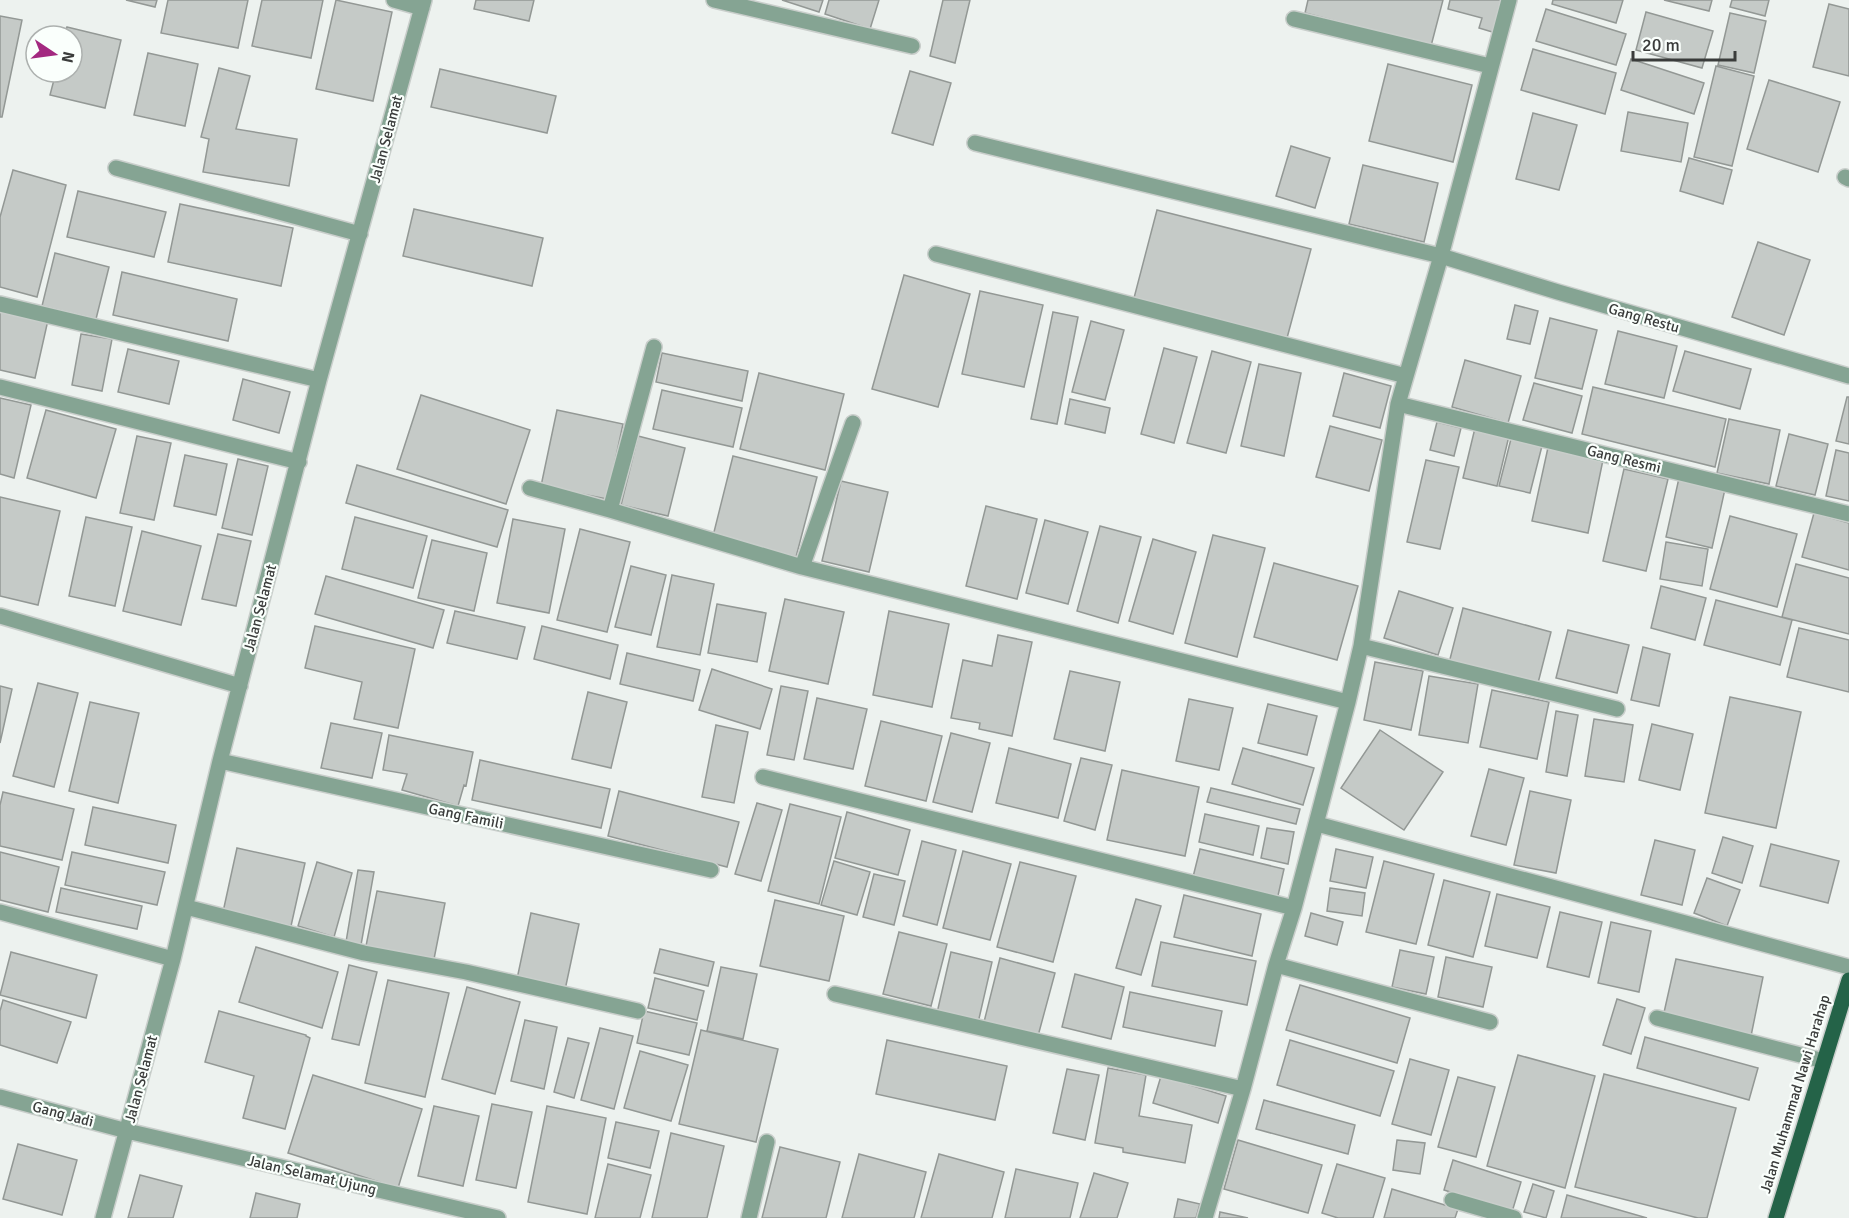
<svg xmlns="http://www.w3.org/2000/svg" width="1849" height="1218" font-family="Signika,sans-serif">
<rect width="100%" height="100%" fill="#edf2ef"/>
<path fill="#c5cac7" stroke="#939895" stroke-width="1.5" d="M126 0H157L155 7Z
M168 0H248L238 48 161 33Z
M262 0H323L311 58 252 46Z
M336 0 392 12 373 101 316 89Z
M476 0H534L529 21 474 9Z
M782 0H823L819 12Z
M829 0H879L870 29 825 14Z
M943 0H970L955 63 930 56Z
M1308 0H1443L1431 46 1305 13Z
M1450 0H1508L1499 34 1479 28 1482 18 1448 9Z
M1553 0H1623L1616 23 1552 4Z
M1664 0H1712L1709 11Z
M1732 0H1769L1765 16 1730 7Z
M1829 4 1849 9V76L1813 67Z
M1546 9 1626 34 1616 65 1536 41Z
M1646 12 1713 31 1702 68 1636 50Z
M1730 13 1766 21 1754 73 1718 65Z
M0 16 22 20 2 117H0Z
M67 27 121 40 105 108 50 95 56 72H72V36H64Z
M1533 49 1616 73 1605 114 1521 90Z
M148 53 198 64 185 126 134 115Z
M1631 59 1704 83 1694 114 1621 90Z
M1388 64 1472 85 1453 162 1369 141Z
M1716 66 1754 76 1732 166 1694 157Z
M219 68 250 76 236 129 297 139 289 186 203 172 209 139 201 137Z
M440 69 556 96 547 133 431 107Z
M910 71 951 83 933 145 892 133Z
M1769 80 1840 102 1818 172 1747 149Z
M1628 112 1688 123 1681 162 1621 151Z
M1533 113 1577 125 1559 190 1516 179Z
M1291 146 1330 158 1315 208 1276 196Z
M1689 158 1732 170 1723 204 1680 191Z
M1363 165 1438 183 1424 242 1349 224Z
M13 170 66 185 37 297 0 287V217Z
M78 191 166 212 154 257 67 237Z
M180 204 293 228 281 286 168 262Z
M414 209 543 238 532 286 403 256Z
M1157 210 1311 249 1287 338 1134 298Z
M1758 242 1810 260 1784 335 1732 317Z
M55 253 109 267 96 319 42 306Z
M122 272 237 299 228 341 113 315Z
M904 275 970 294 938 407 872 389Z
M980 291 1043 305 1024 387 962 374Z
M1515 305 1538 311 1530 344 1507 339Z
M0 309 48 320 35 378 0 370Z
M1053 312 1078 317 1057 424 1031 419Z
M1550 318 1597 330 1582 389 1535 378Z
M1091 321 1124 330 1105 400 1072 392Z
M1618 331 1677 346 1664 398 1605 384Z
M81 334 112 339 102 391 72 385Z
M1164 348 1197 357 1174 443 1141 434Z
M128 349 179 361 169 404 118 392Z
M1212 351 1251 362 1226 453 1187 443Z
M1685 351 1751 369 1740 409 1673 391Z
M662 353 748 371 742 401 656 382Z
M1465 360 1521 376 1508 423 1452 407Z
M1259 364 1301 373 1284 456 1241 446Z
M759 373 844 394 825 470 740 449Z
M1344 373 1391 386 1380 428 1333 416Z
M243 379 290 392 279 433 233 420Z
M1534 383 1582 396 1572 433 1523 420Z
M1593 387 1726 419 1715 467 1582 434Z
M662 390 742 408 733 447 653 429Z
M421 395 530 430 506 504 397 469Z
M1847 397H1849V444L1836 441Z
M0 398 31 405 14 478 0 474Z
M1070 399 1110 408 1105 433 1065 424Z
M46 410 116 429 96 498 27 478Z
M557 410 623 424 607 499 541 486Z
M1729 419 1780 430 1769 484 1717 473Z
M1437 422 1461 428 1454 456 1430 450Z
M1330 426 1382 440 1369 491 1316 477Z
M1475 428 1509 436 1497 486 1463 478Z
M1789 434 1828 444 1815 495 1776 486Z
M1512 435 1543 442 1530 493 1499 486Z
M137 436 171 443 154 520 120 513Z
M638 436 685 448 668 516 621 505Z
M1549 443 1604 455 1588 533 1532 521Z
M1836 450 1849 453V501L1826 496Z
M185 455 227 464 216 515 174 506Z
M733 456 817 477 796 557 713 536Z
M238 459 268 466 252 535 222 528Z
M1426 460 1459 467 1440 549 1407 542Z
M357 465 508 510 497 547 346 503Z
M1624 469 1668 479 1646 571 1603 561Z
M1679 478 1725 489 1712 548 1666 537Z
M841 481 888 492 869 572 822 561Z
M0 497 60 511 38 605 0 596Z
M986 506 1037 519 1017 599 966 586Z
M1814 513 1849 523V570L1802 557Z
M1730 516 1797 534 1777 607 1710 589Z
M86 517 132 527 115 606 69 596Z
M355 517 427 536 413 588 342 569Z
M513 519 565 529 549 613 497 603Z
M1045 520 1088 532 1068 604 1026 593Z
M1100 526 1141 537 1118 623 1077 611Z
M580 529 630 542 607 632 557 620Z
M142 531 201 546 181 625 123 611Z
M218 534 251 541 236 606 202 599Z
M1213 535 1265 548 1237 657 1185 643Z
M1153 539 1196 552 1173 634 1129 621Z
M432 540 487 553 474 611 418 598Z
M1666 542 1708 549 1702 586 1660 579Z
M1274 563 1358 586 1337 660 1254 637Z
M1796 564 1849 578V634L1782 617Z
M631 566 666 575 651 635 615 627Z
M672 575 714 584 700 655 657 647Z
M326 576 444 610 433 648 315 614Z
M1661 586 1706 598 1695 640 1651 628Z
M1399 591 1453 608 1438 655 1384 638Z
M785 599 844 612 828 684 769 671Z
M1716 600 1792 620 1780 665 1704 645Z
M717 604 766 613 757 662 708 653Z
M1463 608 1551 632 1537 687 1449 663Z
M455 611 525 627 517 659 447 643Z
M889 611 949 624 932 707 873 695Z
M315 626 415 649 398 728 354 719 362 682 305 668Z
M542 626 618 645 610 679 534 659Z
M1799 628 1849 640V692L1787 677Z
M1568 630 1629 645 1617 693 1556 678Z
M998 635 1032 642 1012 736 979 729 980 723 951 718 963 660 992 666Z
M1643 647 1670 654 1659 706 1631 700Z
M627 653 700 670 693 701 620 684Z
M1375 662 1423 671 1411 730 1364 720Z
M712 669 772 689 760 729 699 710Z
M1070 671 1120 682 1105 751 1054 739Z
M1429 676 1478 684 1468 743 1419 735Z
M38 683 78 693 54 787 13 776Z
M0 686 12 689 0 743Z
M781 686 808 691 794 760 767 755Z
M1492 690 1549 702 1537 759 1480 747Z
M588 692 627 702 611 768 572 759Z
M1730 697 1801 712 1776 828 1705 813Z
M817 698 867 709 853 769 804 759Z
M1189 699 1233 708 1219 770 1176 761Z
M90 702 139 713 118 803 69 791Z
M1268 704 1317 716 1307 755 1258 743Z
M1556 711 1578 715 1567 776 1546 772Z
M1594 719 1633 725 1624 782 1585 776Z
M881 721 942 736 926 801 865 786Z
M331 723 382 733 372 778 321 768Z
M1652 724 1693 734 1680 790 1639 780Z
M716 725 748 732 734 803 702 797Z
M1380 730 1443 772 1404 830 1341 788Z
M951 733 990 743 972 812 933 802Z
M389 735 473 752 466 786 464 785 458 806 402 790 407 774 383 770Z
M1009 748 1071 764 1058 818 996 803Z
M1243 748 1314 768 1303 805 1232 784Z
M1081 758 1112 765 1095 830 1064 821Z
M480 760 610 789 601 828 472 800Z
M1489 769 1524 778 1506 845 1471 836Z
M1122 770 1199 787 1185 856 1107 840Z
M1211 788 1300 809 1296 824 1207 802Z
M619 791 739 822 727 867 608 836Z
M1530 791 1571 800 1556 873 1514 865Z
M3 792 74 809 62 860 0 846V805Z
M757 803 782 810 761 881 735 874Z
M790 804 841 817 819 904 768 891Z
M93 807 176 825 168 863 85 845Z
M847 812 910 830 898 875 835 858Z
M1205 814 1259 826 1253 855 1199 842Z
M1267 828 1294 832 1288 864 1261 858Z
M1723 837 1753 846 1742 883 1712 873Z
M1655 840 1695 850 1682 905 1641 895Z
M922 841 956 850 937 925 903 916Z
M1771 844 1839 861 1828 903 1760 886Z
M237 848 305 863 291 926 223 912Z
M1200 849 1284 869 1277 900 1192 881Z
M1336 849 1373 857 1366 888 1330 881Z
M963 851 1011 864 990 940 943 928Z
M0 852 59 867 48 912 0 900Z
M72 852 165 872 157 905 65 885Z
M834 861 870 872 857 915 821 905Z
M1384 861 1434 874 1416 944 1366 932Z
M317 862 352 873 334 937 298 926Z
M1020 862 1076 876 1053 962 997 947Z
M358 870 374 872 361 945 346 942Z
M874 874 905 881 894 925 863 917Z
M1707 878 1740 890 1727 926 1694 913Z
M1444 880 1490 892 1473 957 1428 945Z
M61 888 142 906 137 929 56 912Z
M1330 888 1365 893 1362 916 1327 911Z
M377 891 445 903 434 959 366 946Z
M1497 894 1550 907 1537 958 1485 946Z
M1184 895 1261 914 1252 956 1174 937Z
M1136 899 1161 906 1141 975 1116 968Z
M775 900 844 916 829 981 760 966Z
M1560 912 1602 922 1589 977 1547 967Z
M531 913 579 924 565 990 517 979Z
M1311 913 1343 922 1337 945 1305 936Z
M1611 922 1651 931 1639 992 1598 983Z
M899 932 947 944 931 1006 883 994Z
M1161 942 1256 961 1247 1005 1152 986Z
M256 947 338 972 322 1028 239 1002Z
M660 949 714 962 708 986 654 973Z
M1400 950 1434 957 1426 994 1392 987Z
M11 952 97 975 86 1018 0 995Z
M951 952 992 962 978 1023 937 1013Z
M1446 957 1492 967 1483 1007 1438 997Z
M1000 958 1055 973 1038 1036 984 1022Z
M1676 959 1763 977 1751 1036 1663 1017Z
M349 965 377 972 359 1045 332 1039Z
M721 967 757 974 743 1039 707 1031Z
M1075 974 1124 987 1111 1039 1062 1027Z
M655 978 704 991 697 1020 648 1008Z
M388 980 449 993 425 1097 365 1083Z
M1300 985 1410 1018 1397 1063 1286 1030Z
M467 987 520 1002 495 1094 442 1079Z
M1130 992 1222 1011 1215 1046 1123 1027Z
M1617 999 1645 1008 1631 1054 1603 1045Z
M3 1000 71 1022 57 1063 0 1045V1011Z
M219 1011 306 1035V1036L310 1038 285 1129 243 1118 254 1076 205 1062Z
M644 1011 697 1023 689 1055 637 1043Z
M525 1020 557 1027 544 1089 511 1081Z
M600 1028 633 1036 614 1109 581 1100Z
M701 1030 778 1049 756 1142 679 1124Z
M1645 1037 1758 1068 1749 1100 1637 1068Z
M568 1038 589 1043 574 1098 554 1092Z
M887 1040 1007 1066 995 1120 876 1094Z
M1290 1040 1394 1071 1380 1116 1277 1085Z
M640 1051 688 1065 671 1121 624 1108Z
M1518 1055 1595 1076 1565 1188 1487 1166Z
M1410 1059 1449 1070 1431 1135 1392 1124Z
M1108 1068 1146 1075 1139 1116 1192 1125 1185 1163 1123 1152V1148L1095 1143Z
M1067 1069 1099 1075 1085 1140 1053 1133Z
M1604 1074 1736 1108 1707 1218H1698L1575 1187Z
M313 1075 422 1109 398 1188 288 1153Z
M1161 1076 1226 1096 1218 1123 1153 1103Z
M1458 1077 1495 1087 1476 1157 1438 1147Z
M1264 1100 1355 1125 1348 1154 1256 1129Z
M492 1104 532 1112 516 1188 476 1180Z
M434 1106 479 1116 463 1186 418 1176Z
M547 1106 606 1118 587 1214 528 1202Z
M616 1122 659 1131 650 1168 608 1158Z
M671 1133 724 1146 707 1218H652Z
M1238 1140 1322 1165 1308 1213 1224 1189Z
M1397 1140 1425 1143 1420 1174 1393 1170Z
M18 1144 77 1160 62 1215 3 1199Z
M780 1147 840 1162 826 1218H762Z
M859 1154 926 1172 914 1218H842Z
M939 1154 1004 1172 992 1218H921Z
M1453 1160 1521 1182 1512 1212 1444 1190Z
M608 1164 651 1175 640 1218H595Z
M1337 1164 1385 1178 1373 1218H1338L1322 1213Z
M1016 1169 1078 1183 1070 1218H1005Z
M1094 1173 1128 1183 1117 1218H1080Z
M140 1175 182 1186 173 1218H128Z
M1533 1184 1554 1191 1546 1218 1524 1212Z
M1392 1189 1458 1209 1455 1218H1384Z
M256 1193 300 1204 297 1218H250Z
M1567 1195 1647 1218H1561Z
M1178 1199 1200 1204 1196 1218H1174Z
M1220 1212 1248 1218H1219Z"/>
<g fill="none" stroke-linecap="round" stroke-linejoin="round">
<defs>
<path id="minor" d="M394 0 422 8
M714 0 912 46
M1294 19 1490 66
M975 143 1441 256 1558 292 1849 376
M116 168 360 234
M1845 177 1849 179
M936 254 1406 376
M0 304 319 380
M0 387 299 462
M1398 404 1849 514
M530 488 610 510 802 567 1348 702
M610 510 654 347
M802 567 853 423
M0 616 240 686
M1361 646 1617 709
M220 761 711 870
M763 777 1294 908
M1317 824 1849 967
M186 907 364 953 466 972 638 1011
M0 912 173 959
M1276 965 1490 1022
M835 994 1243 1089
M1657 1018 1824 1061
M0 1097 127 1131 498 1218
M1452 1200 1514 1218
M103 1218 173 959 220 761 319 380 424 0
M749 1218 767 1142
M1205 1218 1243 1089 1276 965 1294 908 1348 702 1361 646 1398 404 1441 256 1509 0"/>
<path id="major" d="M1776 1218 1849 980"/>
</defs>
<use href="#minor" stroke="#c9cecb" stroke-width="18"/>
<use href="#major" stroke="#c9cecb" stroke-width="18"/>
<use href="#minor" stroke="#85a493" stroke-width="15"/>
<use href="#major" stroke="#246348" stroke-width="15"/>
</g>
<g text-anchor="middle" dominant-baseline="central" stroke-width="4.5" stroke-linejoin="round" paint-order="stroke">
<g font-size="15" fill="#3a3c3b" stroke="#fafffc">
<text transform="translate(386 139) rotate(-75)">Jalan Selamat</text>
<text transform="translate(1644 318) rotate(16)">Gang Restu</text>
<text transform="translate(1624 459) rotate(14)">Gang Resmi</text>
<text transform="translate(260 608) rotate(-75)">Jalan Selamat</text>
<text transform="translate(466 816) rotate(12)">Gang Famili</text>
<text transform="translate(141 1079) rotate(-75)">Jalan Selamat</text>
<text transform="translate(1795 1094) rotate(-73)">Jalan Muhammad Nawi Harahap</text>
<text transform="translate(63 1114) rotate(15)">Gang Jadi</text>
<text transform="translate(312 1175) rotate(13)">Jalan Selamat Ujung</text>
</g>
</g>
<g transform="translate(54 54) rotate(103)"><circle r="28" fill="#fafffc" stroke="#adb1af" stroke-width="1.5"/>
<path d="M0-4.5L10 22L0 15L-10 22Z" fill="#a32980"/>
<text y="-9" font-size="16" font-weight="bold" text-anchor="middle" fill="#3a3c3b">N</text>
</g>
<path d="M1633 51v9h102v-9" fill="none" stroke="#3a3c3b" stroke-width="3"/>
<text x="1642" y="51" font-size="18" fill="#3a3c3b" stroke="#fafffc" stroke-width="4.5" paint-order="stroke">20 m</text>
</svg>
